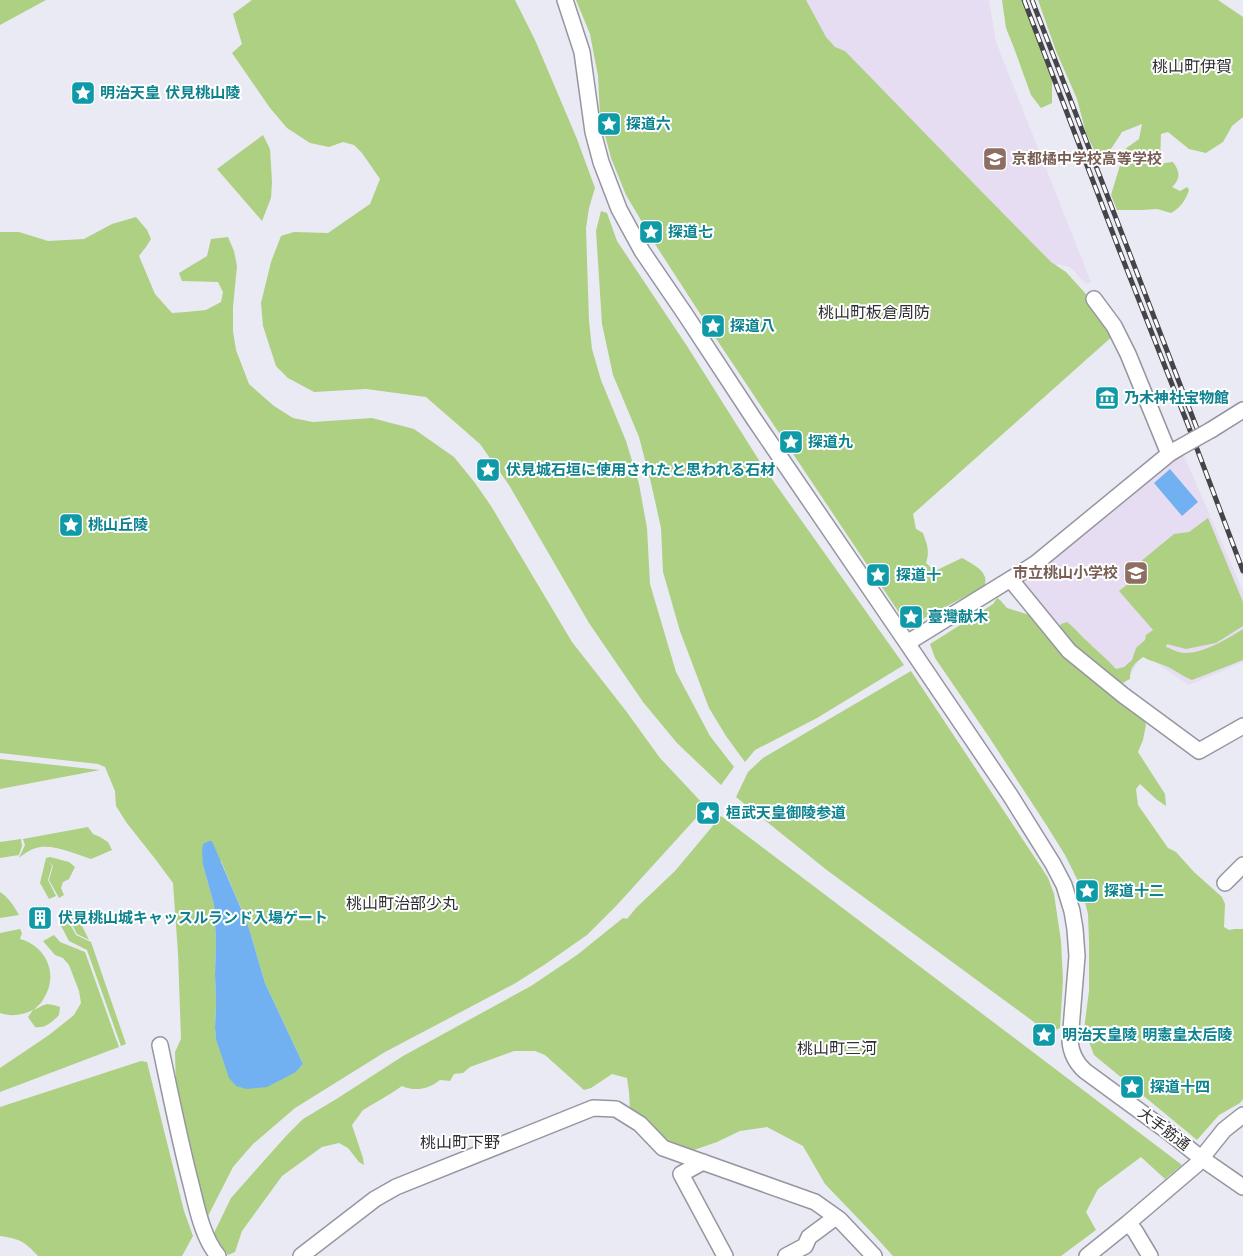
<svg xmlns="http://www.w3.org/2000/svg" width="1243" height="1256" font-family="'DejaVu Sans','Noto Sans JP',sans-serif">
<rect width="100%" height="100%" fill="#eaeaf4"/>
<path fill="#e6ddf2" d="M804 0H989L996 42 1091 282 1086 284 1071 268 1059 264 1054 266 835 50 825 39Z
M1182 451 1243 591V662L1189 685 1143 654 1121 690 1096 670 1020 586Z"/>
<path fill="#add082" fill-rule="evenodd" d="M0 0H46L0 25Z
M252 0H515L535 40 577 139 595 188 589 208 586 228 589 321 592 349 601 380 626 441 639 484 647 528 650 584 676 672 710 736 734 767 721 785 677 743 643 702 589 623 509 485 480 444 426 397 366 389 314 392 288 378 276 366 263 326 261 303 271 262 281 236 294 232 328 233 370 204 380 179 362 153 354 145 343 142 329 147 310 143 287 128 270 108 232 53 242 44 233 14Z
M576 0H806L826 37 835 47 845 51 984 194 1051 262 1066 272 1085 293 1107 321 1115 334 913 514 916 529 923 533C927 544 930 551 926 563L935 571 962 558C969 562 982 568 985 577 986 580 985 583 985 586L917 622H909L904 620 719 343 655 244 626 195 611 158 600 116 598 76 590 34Z
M1002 0H1023L1028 15 1051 66 1052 80V103L1041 108 1031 95 1014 48 1006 28Z
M1038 0H1218L1243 17V117L1232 126 1223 142 1206 153 1189 149 1168 132 1161 134 1160 161 1164 163 1173 162C1180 172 1181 178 1172 187L1180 191 1187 187 1189 190C1186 200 1180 208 1171 213L1157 209 1142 210H1117L1111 195 1125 149 1139 139 1142 124 1122 132 1109 152 1096 154 1086 133 1077 99 1056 51Z
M263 135 270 149 272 182 271 198 262 221 217 169Z
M601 211 607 213 617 241 687 346 762 465 904 665 817 718 755 750 745 762 726 736 709 708 680 631 663 572 661 528 651 483 639 437 613 375 602 324 596 231Z
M136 217 147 230 151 239 146 247 139 256 155 294 172 313 186 312 206 310 221 302 223 292 218 282 182 281 179 273 207 256 211 239 228 237 234 251 237 266 233 307V331L236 350 249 384 274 406 293 418 313 422 372 418 414 429 454 457 475 483 491 506 572 642 626 711 660 758 706 807 617 905 587 935 544 965 514 984 385 1052 295 1108 253 1144 233 1167 208 1216 201 1200 176 1091 175 1052 181 1039 178 953 173 883 156 860 126 822 116 806 115 791 105 767 98 764 0 753V232H19L48 241 84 239 112 224ZM221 861 248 925 265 983 303 1064 296 1072 216 1039 215 1028 216 1003 215 974 216 942 214 905 203 865Z
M1208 518 1243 602V626L1216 643 1186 649 1167 644 1166 647C1172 649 1178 653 1185 653 1204 653 1227 639 1243 629V660L1192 680C1184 677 1178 672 1170 668 1161 663 1152 662 1143 657 1134 664 1130 667 1130 679L1118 685 1090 667 1059 629 1061 624 1067 622C1075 628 1080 635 1087 641 1097 651 1107 659 1116 669L1124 667 1132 660 1136 648 1145 640 1146 635 1153 630 1119 591 1129 583 1123 576 1174 534 1189 532Z
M997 598 1000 600 1007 608 1036 617 1143 718 1146 725 1143 740 1138 752 1165 794 1166 806 1156 799 1140 784 1136 789 1138 805 1168 848 1176 852 1194 872 1222 897 1225 904 1224 927 1229 930 1235 929H1243V1099L1240 1103 1219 1115 1197 1140 1094 1055 1084 1029 1089 991V942L1088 914 1081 887 1065 855 1047 826 989 737 935 658 930 644 984 610 993 604Z
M911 671 1041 867 1048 878 1054 894 1061 941 1063 980 1060 1028 1049 1033 828 871 736 797 748 772 763 758Z
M0 759 100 770 0 789Z
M721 816 1182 1165 1165 1179 1141 1157 1098 1189 1086 1212 1096 1230 1061 1256H893L873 1234 825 1184 803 1146 767 1127 740 1131 717 1142 694 1150 672 1143 654 1131 630 1110 629 1092 627 1078 612 1074 591 1088 584 1090 545 1055 535 1051H514L470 1067 463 1073 454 1074 450 1081 440 1080C429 1089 415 1092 402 1086L390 1094 363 1110 352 1125 363 1158 364 1165 359 1162 348 1148 339 1143 322 1147 282 1176 242 1231 235 1252 228 1255 222 1247 214 1233 231 1198 286 1136 303 1119 338 1098 403 1056 531 986 577 955 623 918 627 919 636 908 675 871Z
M88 827 93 834 100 837 108 842 112 850 91 859C75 854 51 843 36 848 29 850 24 854 19 858L25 845 23 839Z
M21 839 22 846 19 855 0 858V842Z
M50 857 69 862 75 867 69 879 63 882 61 888 64 895 59 898 49 880 53 866 48 861 52 866 48 880 56 896 49 899 40 883 46 858Z
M0 892C9 898 14 906 19 915L0 918Z
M74 910 89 940 77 934 66 914Z
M67 919 76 935 91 942 126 1044 121 1046 87 950 69 941 59 922Z
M20 929 22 933 20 939C46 946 59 974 44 998 42 1003 37 1006 34 1010 45 1004 46 1002 60 1007L59 1015C52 1022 45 1029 35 1027L28 1017 33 1010C22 1015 12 1017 0 1013V933Z
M54 935 60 942 85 952 119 1047 0 1092V1068L49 1035 74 1015 81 1003 79 991 69 965 63 958 55 955 43 941Z
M141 1061 147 1062 184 1211 193 1236 182 1256H38C24 1241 20 1239 0 1236V1107Z"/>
<path fill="#72b1f1" d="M1170 469 1198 502 1182 516 1154 483Z
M209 841H212L248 925 265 983 303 1064 296 1072 267 1087 247 1089 236 1086 229 1078 216 1039 215 1028 216 1004 215 974 216 942 214 905 203 865 202 850 203 844Z"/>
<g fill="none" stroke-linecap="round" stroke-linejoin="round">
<defs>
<path id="minor" d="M565 0 582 52 593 132 601 162 619 209 642 251 685 314 754 419 907 643 1010 795 1053 864 1064 885 1072 911 1075 929 1077 956 1070 1041C1071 1053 1076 1063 1085 1071L1167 1131 1201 1158 1243 1187
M1094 299 1114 326 1128 354 1169 454
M1211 430 1243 410
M1011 580 1069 651 1123 695 1199 751 1243 726
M907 643 1035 564 1169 454 1177 449
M1225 883 1243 865
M160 1045C170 1092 179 1138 191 1184 197 1208 202 1236 218 1256
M703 1162 681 1174 725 1256
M1128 1223 1135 1231 1150 1256
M301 1256 375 1199 396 1187 593 1108 616 1109 640 1124 663 1148 815 1202 839 1219 874 1256
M786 1256 805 1246 809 1237 836 1217
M1087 1256 1128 1223 1196 1165 1224 1130 1243 1115"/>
</defs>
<use href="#minor" stroke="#9696a0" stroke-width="18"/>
<use href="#minor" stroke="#fff" stroke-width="15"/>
<defs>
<path id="rail" d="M1024 0 1120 252 1188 425 1243 571
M1032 0 1201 439"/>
</defs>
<use href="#rail" stroke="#454449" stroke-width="5"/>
<use href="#rail" stroke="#fff" stroke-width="3" stroke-dasharray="9" stroke-linecap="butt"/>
<defs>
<path id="minor-bridge" d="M1177 449 1211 430"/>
</defs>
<use href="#minor-bridge" stroke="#9696a0" stroke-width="18" stroke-linecap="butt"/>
<use href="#minor-bridge" stroke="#fff" stroke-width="15"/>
</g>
<defs>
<symbol id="sight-square" viewBox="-11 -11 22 22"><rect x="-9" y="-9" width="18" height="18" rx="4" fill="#0f9aa8" stroke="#fff"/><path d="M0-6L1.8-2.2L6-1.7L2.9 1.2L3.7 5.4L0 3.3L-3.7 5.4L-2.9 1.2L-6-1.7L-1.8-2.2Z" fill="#fff"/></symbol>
<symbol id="school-square" viewBox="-11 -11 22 22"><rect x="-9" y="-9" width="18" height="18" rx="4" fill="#8d6e63" stroke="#fff"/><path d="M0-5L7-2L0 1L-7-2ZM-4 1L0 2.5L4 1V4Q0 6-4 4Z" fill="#fff"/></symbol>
<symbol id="museum-square" viewBox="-11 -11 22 22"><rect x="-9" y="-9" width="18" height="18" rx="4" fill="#0f9aa8" stroke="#fff"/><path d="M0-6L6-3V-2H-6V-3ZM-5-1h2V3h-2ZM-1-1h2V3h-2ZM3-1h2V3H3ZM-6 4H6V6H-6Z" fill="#fff"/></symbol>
<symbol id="building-square" viewBox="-11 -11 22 22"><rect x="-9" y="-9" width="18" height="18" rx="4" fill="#0f9aa8" stroke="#fff"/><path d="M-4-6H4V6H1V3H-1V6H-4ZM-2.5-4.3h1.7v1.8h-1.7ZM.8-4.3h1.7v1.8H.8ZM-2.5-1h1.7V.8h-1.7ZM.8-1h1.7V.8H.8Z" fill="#fff"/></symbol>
</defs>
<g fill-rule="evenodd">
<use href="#sight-square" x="69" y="79" width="28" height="28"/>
<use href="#sight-square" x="595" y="110" width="28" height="28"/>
<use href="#school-square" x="981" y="145" width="28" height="28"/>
<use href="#sight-square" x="637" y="218" width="28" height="28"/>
<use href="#sight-square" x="699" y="312" width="28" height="28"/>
<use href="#museum-square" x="1093" y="384" width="28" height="28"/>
<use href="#sight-square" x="777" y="428" width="28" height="28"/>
<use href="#sight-square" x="474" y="456" width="28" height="28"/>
<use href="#sight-square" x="57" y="511" width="28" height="28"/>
<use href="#school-square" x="1122" y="559" width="28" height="28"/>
<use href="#sight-square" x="864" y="561" width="28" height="28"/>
<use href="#sight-square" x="897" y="603" width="28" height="28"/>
<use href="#sight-square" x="694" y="799" width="28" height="28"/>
<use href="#sight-square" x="1073" y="877" width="28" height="28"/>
<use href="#building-square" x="26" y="904" width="28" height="28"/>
<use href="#sight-square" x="1030" y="1021" width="28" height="28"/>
<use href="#sight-square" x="1118" y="1073" width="28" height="28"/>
</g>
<g text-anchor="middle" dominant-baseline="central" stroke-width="4" stroke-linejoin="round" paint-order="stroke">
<g font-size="15" font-weight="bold" fill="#0d838f" stroke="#fff" text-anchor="start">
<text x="100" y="93">明治天皇 伏見桃山陵</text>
<text x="626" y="124">探道六</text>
<text x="668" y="232">探道七</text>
<text x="730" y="326">探道八</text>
<text x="1124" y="398">乃木神社宝物館</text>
<text x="808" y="442">探道九</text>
<text x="506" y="470">伏見城石垣に使用されたと思われる石材</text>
<text x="88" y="525">桃山丘陵</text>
<text x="896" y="575">探道十</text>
<text x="928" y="617">臺灣献木</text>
<text x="726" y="813">桓武天皇御陵参道</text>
<text x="1104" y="891">探道十二</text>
<text x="58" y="918">伏見桃山城キャッスルランド入場ゲート</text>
<text x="1062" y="1035">明治天皇陵 明憲皇太后陵</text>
<text x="1150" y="1087">探道十四</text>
</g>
<g font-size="15" font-weight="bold" fill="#785e54" stroke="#fff" text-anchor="start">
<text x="1012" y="159">京都橘中学校高等学校</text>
<text x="1118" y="573" text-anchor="end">市立桃山小学校</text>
</g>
<g font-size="15" fill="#302f33" stroke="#fff">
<text transform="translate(1164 1129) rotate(37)">大手筋通</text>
</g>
<g font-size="16" fill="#302f33" stroke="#fff">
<text x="1192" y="66">桃山町伊賀</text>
<text x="874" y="312">桃山町板倉周防</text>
<text x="402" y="903">桃山町治部少丸</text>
<text x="837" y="1048">桃山町三河</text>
<text x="460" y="1142">桃山町下野</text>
</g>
</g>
</svg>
